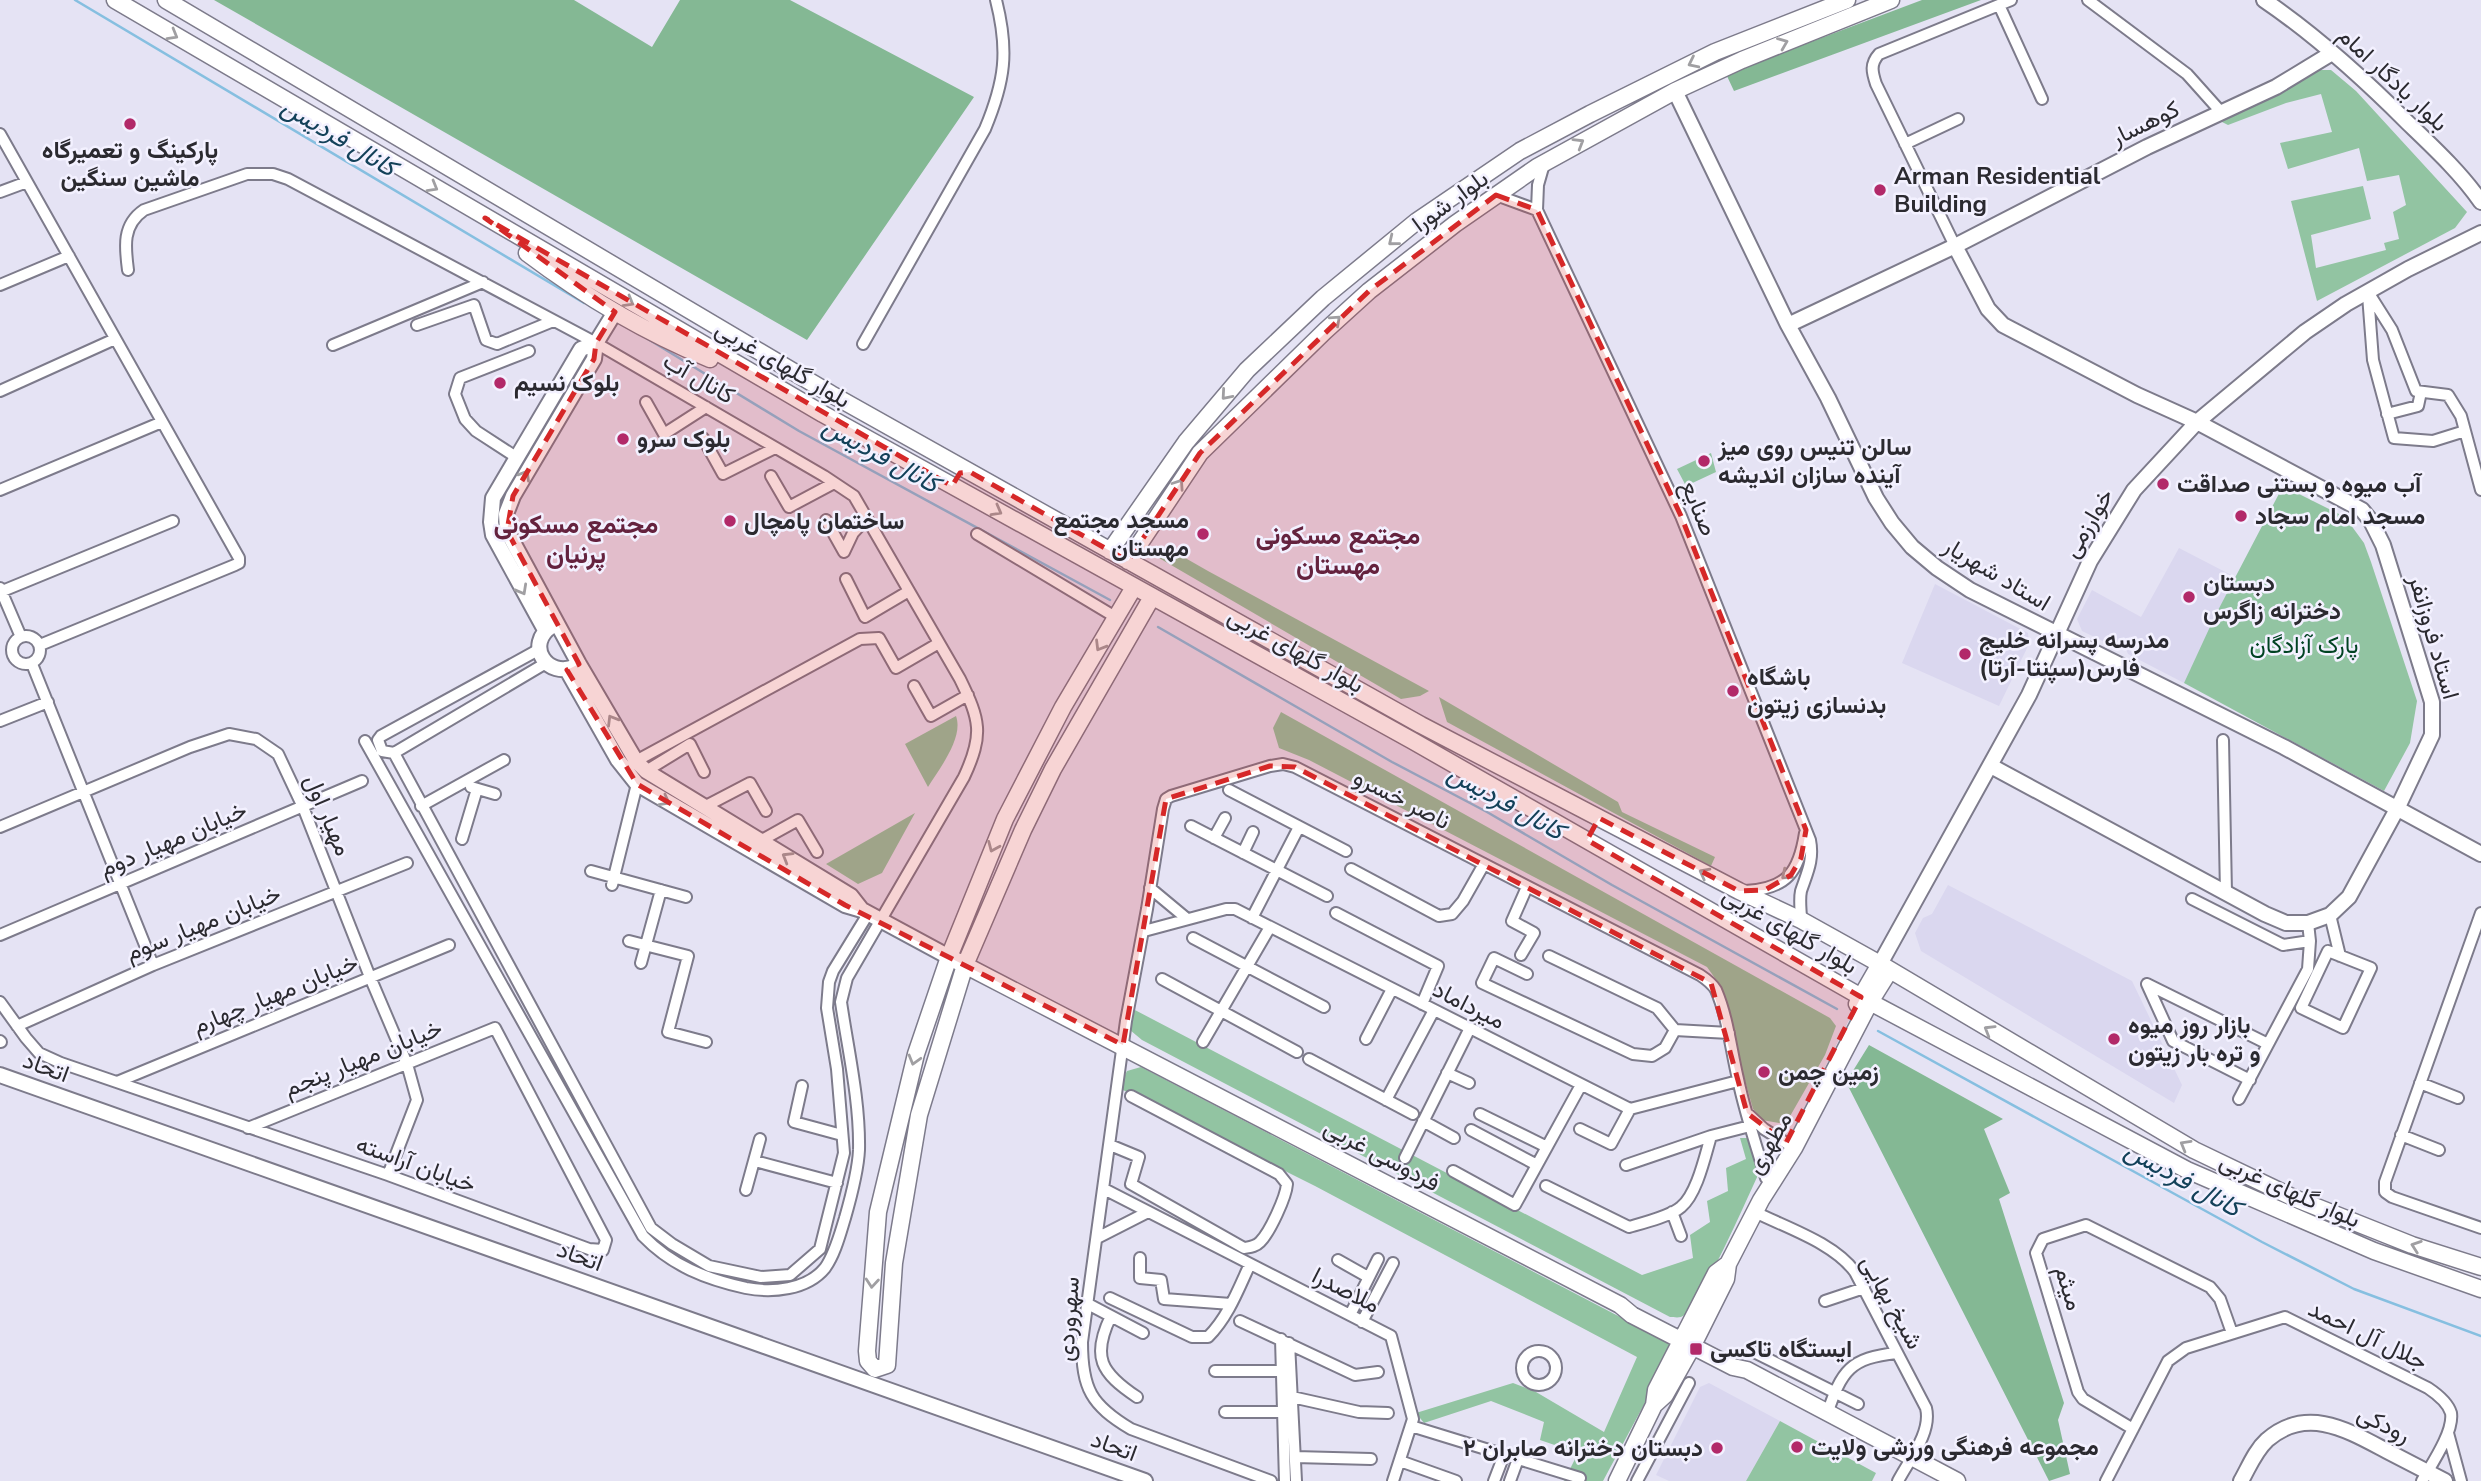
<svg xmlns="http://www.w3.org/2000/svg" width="2481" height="1481" font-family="'Nunito Sans',Vazirmatn,sans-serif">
<rect width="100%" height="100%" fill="#e5e3f4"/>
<path fill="#dad7ef" d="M2179 548 2235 577 2184 683 2128 654 2125 647 2132 634 2121 650 2082 631 2077 619 2092 590 2141 617Z
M1935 584 2028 633 2029 644 1999 706 1902 663Z
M1948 885 2132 981 2182 1085 2174 1103 1921 951 1915 933 1923 918 1932 914Z
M1709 1383 1780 1421 1746 1481H1669L1656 1475 1700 1387Z"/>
<path fill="#92c4a2" d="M2316 70H2331L2356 91 2467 212 2455 228 2317 301 2291 201 2363 186 2371 219 2311 235 2316 268 2386 250 2384 243 2399 239 2393 212 2406 205 2399 175 2367 181 2359 148 2288 169 2280 143 2332 132 2321 94 2286 103 2228 125 2220 121Z
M1711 453 1716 472 1686 486 1677 469Z
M2283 486 2345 517 2364 543 2371 562 2417 701 2410 743 2384 791 2184 683 2215 616Z
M1168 545 1173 551 1208 571 1429 691 1420 696 1401 699 1159 558 1163 549Z
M1439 697 1618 802 1622 812 1715 857 1711 866 1447 722Z
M1281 712 1830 1018 1836 1026 1825 1055 1789 1118 1779 1123 1762 1120 1753 1109 1717 981 1707 967 1309 760 1279 748 1273 728Z
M956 716C964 738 939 769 928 787L905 744Z
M915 813 882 873 858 884 826 864Z
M1133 1009 1642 1275 1693 1258 1690 1235 1710 1222 1707 1201 1728 1191 1726 1168 1746 1159 1740 1138H1749L1759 1173C1748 1196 1699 1310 1681 1317 1677 1318 1673 1317 1670 1317L1142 1040 1130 1030Z
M1141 1067 1670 1343 1671 1354 1603 1481H1564L1578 1453 1540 1440 1544 1422 1491 1401 1424 1423 1416 1413 1513 1383 1536 1392 1604 1432 1637 1357 1315 1186 1123 1090V1079L1127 1071Z
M1780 1421 1876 1473 1872 1481H1746Z"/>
<path fill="#84b894" d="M214 0H574L652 47 680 0H790L974 97 807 340Z
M1922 0H1981L1734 91 1726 74Z
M1869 1045 2003 1119 1984 1129 2010 1193 1999 1199 2064 1403 2058 1420 2070 1474 2049 1481 1846 1082Z"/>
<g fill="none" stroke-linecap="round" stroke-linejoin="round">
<path stroke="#86bfe0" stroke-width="2.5" d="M75 0 584 303
M643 336 799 431 1110 600
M1158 627 1392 762 1487 812 1612 885 1837 1009
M1878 1031 2262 1242 2354 1289 2481 1336"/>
<defs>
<path id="minor" d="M2088 0 2187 74 2221 112
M1999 5 2042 99
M0 134 239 558V563L235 565 40 645
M1905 144 1958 119
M1544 164 1538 185 1537 210 1681 516 1810 840C1814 860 1807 873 1801 891 1799 900 1801 911 1801 920
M0 192 27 182
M1496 195 1537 210
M1955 246 1876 84C1872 72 1870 64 1879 54L2011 0
M128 270C125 247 122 225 144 210L247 174H273L288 179 596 343 824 476 854 496 960 679C980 720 984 734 964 777L847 978 841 1002C848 1050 860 1101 859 1150 858 1172 851 1197 845 1218 840 1234 835 1254 825 1268 807 1290 772 1293 746 1288 706 1279 672 1266 643 1236L365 741
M0 285 69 256
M2368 292 2392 330 2416 391 2448 395 2461 416 2481 490
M2368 295 2373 360 2394 438 2433 441 2465 431
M417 325 474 305 486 340 497 344 553 321
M863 344 985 129C1005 81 1009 51 996 0
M333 345 483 282
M0 391 115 339
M646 402 664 434 706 407
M2387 414 2418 406 2421 392
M703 438 723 474 775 448
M516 457 476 431 465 419 455 394 460 378 529 351
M771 476 789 507 834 483
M0 490 162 422
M826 520 844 552 853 533 867 518
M977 534 1117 618
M846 579 865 617 909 591
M0 588 21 637
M0 592 173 521
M12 650a14 14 0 1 1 28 0a14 14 0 1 1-28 0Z
M546 663 394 753 651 1228 672 1244 709 1266 761 1277 790 1275 820 1249 844 1153 837 1069 827 1008 829 982 833 971 868 914
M32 664 153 965
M914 686 931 716 968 695
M0 721 48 702
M2223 740 2226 893
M394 753 382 751 378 740 381 736 538 650
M636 761 860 639 879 638 896 668 939 643
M646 771 690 744 704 772
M471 787 495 794
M1229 790 1346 851
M421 806 504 760
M704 807 750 783 766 811
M1191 826 1327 896
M0 827 190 747 229 734 256 739 278 754 303 807 370 977 407 1064 417 1100 388 1175
M1214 838 1225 818
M462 839 477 789
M760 841 798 820 817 852
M1243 853 1253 832
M1351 869 1439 916 1452 914 1463 901 1484 864
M591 871 686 897
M612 885 637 784
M1150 888 1186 918
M1745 891C1787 889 1799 872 1805 833
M2192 899 2283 945 2310 941 2308 923
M1336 913 1438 966 1422 1004
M2481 913 2385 1182V1192L2392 1197 2481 1228
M2330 915 2340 956
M1252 918 1299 827
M1144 931 1226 909H1235L1630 1109 1738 1081
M0 935 362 781
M1193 938 1324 1007
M629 941 688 956 668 1032 706 1042
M2328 951 2371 968 2343 1028 2301 1008Z
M1521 955 1534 933 1512 921 1527 887
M1549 956 1657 1008 1675 1030 1729 1033
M641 963 661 890
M1527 974 1494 958 1482 983 1633 1054 1652 1056 1665 1048 1675 1030
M1162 979 1297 1052
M2147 984 2173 1041 2250 1080
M2147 984 2268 1044
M0 1002 26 1038 39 1053 61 1063 388 1175 589 1249 603 1250 606 1240 495 1028 248 1128
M17 1026 153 965 407 863
M1366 1039 1392 989
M0 1041 1 1042
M1203 1042 1270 927
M1309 1059 1413 1114
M1447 1073 1469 1083
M117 1082 449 945
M2420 1083 2458 1098
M802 1086 794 1122 842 1135
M2239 1099 2308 969 2310 941
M1386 1100 1434 1010
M1480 1114 1547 1147
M1749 1115 1764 1129 1794 1148
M1423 1121 1454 1138
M1580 1129 1611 1144 1630 1109
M1471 1130 1537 1165
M2401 1135 2439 1150
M1110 1145 1139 1157 1131 1184 1244 1248C1250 1247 1255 1247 1260 1242 1270 1232 1286 1197 1287 1184L1279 1174 1131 1096
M1405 1158 1470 1028
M755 1161 837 1183
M1626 1165 1711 1136 1750 1126
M1453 1171 1515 1205 1581 1085
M1546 1186 1629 1227C1643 1223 1671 1216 1681 1207 1697 1194 1705 1156 1711 1136
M1104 1189 1391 1336 1413 1419 1393 1481
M746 1190 760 1139
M1672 1212 1681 1236
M1755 1212C1787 1228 1834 1243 1855 1272L1926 1408C1932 1432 1909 1460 1898 1481
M1097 1238 1148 1212
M1140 1258V1278L1161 1280 1164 1299 1231 1304
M1338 1260 1368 1277
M1110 1298 1192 1337H1208C1228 1317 1238 1290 1250 1264
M1825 1301 1864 1288
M1088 1304 1143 1333
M1350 1315 1378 1259
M1111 1316C1091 1357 1101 1373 1137 1397
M1240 1321 1355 1375 1378 1372
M1362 1322 1393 1263
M1281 1339 1285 1481
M1289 1343 1296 1481
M1522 1368a17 17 0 1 1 34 0a17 17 0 1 1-34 0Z
M1752 1351 1858 1404
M1215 1371H1287
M1292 1397 1359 1412 1388 1413
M1225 1412H1289
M1827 1414C1842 1370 1850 1358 1897 1353
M1411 1426 1580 1478
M2133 1429 2083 1399 2078 1392 2036 1253 2043 1239 2086 1225 2210 1287 2220 1299 2232 1333
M2448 1433 2461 1481
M1295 1457 1371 1459
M1400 1461 1456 1481
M1271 1481 1131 1429C1091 1405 1082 1389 1082 1342L1126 1021 1147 909 1163 809 1166 799 1171 796 1270 766 1283 764 1295 767 1700 975C1706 979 1712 983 1716 990 1728 1018 1731 1050 1738 1079 1745 1113 1756 1145 1766 1178L1773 1184
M1494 1481 1504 1455
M1510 1481 1518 1459
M1637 1481 1689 1383
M2106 1481 2168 1361 2186 1348 2285 1317 2428 1388C2437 1394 2448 1403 2451 1413 2454 1432 2431 1465 2422 1481"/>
<path id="tertiary" d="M2264 0C2317 36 2363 78 2408 123 2433 147 2461 173 2481 202
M1675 91 1788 325 1828 398 1876 498 1892 523 1912 547 1937 568 1970 590 2284 747 2481 854
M1955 246 1988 309 2003 325 2137 395 2197 422 2362 510 2371 521 2383 545 2432 702V735L2397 809 2349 897 2330 915 2308 923H2286L2265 914 1991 766
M615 312 596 343 594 359 513 496 506 514 507 531 579 664 636 761 646 771 851 896 862 910
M1788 325 1955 246 2147 147 2276 87 2332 53
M552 626C524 644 547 680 576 666
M545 630 493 535 491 522 493 498 581 349 596 343
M567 670 618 760 637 784 845 905 862 910 949 957
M1880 964 2029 695 2090 561 2134 490 2197 422 2305 332 2346 304 2408 269 2481 233
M0 1075 1145 1481
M2241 1481C2249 1467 2255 1451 2267 1440 2307 1405 2349 1431 2387 1451 2406 1461 2426 1471 2445 1481"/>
<path id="secondary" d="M115 0 823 414 1413 741 1870 1002 2187 1170 2374 1251 2481 1289
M166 0 831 394 1421 725 1739 891 1801 920 1880 964 2194 1150 2294 1198 2412 1245 2481 1267
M527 253C584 296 644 332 710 359
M1110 551 1186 442 1247 370 1323 298 1417 221 1520 151 1590 114 1715 52 1847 0
M1128 561 1200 453 1325 331 1369 291 1455 224 1537 167 1675 91 1742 60 1891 0
M1134 587 1063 707 1005 819 949 957 916 1054 878 1212 867 1351 868 1361 875 1369 887 1365 894 1263 919 1115 965 965 1023 830 1053 769 1152 597
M957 961 1620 1305 1632 1315 1733 1367 1747 1370 1957 1481
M1857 1004 1880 964
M1654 1405 1665 1395 1692 1347 1726 1279 1728 1264 1761 1200 1794 1148 1870 1002 1890 970
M1617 1481 1654 1405 1656 1390 1716 1273 1728 1264"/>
</defs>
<use href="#minor" stroke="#7d7b8b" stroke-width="14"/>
<use href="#tertiary" stroke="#7d7b8b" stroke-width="18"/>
<use href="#secondary" stroke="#7d7b8b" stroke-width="19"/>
<use href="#minor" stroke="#fff" stroke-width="10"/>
<use href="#tertiary" stroke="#fff" stroke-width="14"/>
<use href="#secondary" stroke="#fff" stroke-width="16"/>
</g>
<defs><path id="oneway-chevron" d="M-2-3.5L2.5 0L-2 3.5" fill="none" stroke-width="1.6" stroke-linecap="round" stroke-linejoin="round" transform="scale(1.75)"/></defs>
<g stroke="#a09fa2">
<use href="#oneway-chevron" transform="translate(173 35) rotate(30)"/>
<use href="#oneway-chevron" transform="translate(1783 43) rotate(-22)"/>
<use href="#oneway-chevron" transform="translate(1693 63) rotate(154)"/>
<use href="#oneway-chevron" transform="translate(1579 143) rotate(-31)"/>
<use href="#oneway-chevron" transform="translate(433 187) rotate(30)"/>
<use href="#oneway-chevron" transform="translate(1393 241) rotate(141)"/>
<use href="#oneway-chevron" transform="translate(629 302) rotate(30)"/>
<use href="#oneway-chevron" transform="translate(1336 320) rotate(-42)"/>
<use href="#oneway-chevron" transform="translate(1226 395) rotate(131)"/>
<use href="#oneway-chevron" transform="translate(525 475) rotate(-59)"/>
<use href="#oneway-chevron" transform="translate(1179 484) rotate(-56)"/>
<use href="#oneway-chevron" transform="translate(997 511) rotate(29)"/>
<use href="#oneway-chevron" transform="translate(522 590) rotate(61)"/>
<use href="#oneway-chevron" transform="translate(1100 646) rotate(121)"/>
<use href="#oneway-chevron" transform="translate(612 720) rotate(-121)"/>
<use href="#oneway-chevron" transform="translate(665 801) rotate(29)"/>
<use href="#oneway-chevron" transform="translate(993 847) rotate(113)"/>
<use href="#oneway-chevron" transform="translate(787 857) rotate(-149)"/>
<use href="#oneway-chevron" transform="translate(1704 873) rotate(-152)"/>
<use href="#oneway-chevron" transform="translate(1786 875) rotate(140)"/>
<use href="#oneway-chevron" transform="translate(1989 1030) rotate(-149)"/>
<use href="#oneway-chevron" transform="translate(914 1060) rotate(106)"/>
<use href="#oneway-chevron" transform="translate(2185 1145) rotate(-150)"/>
<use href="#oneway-chevron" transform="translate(2416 1246) rotate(-161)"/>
<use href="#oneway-chevron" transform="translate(872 1283) rotate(95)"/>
</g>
<path fill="#d62828" fill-opacity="0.2" stroke="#d62828" stroke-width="5" stroke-dasharray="14 9" stroke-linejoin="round" d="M1496 195 1537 210 1681 516 1806 830 1801 858 1791 875 1765 890 1739 891 1599 818 1587 840 1861 997 1786 1143 1747 1113 1711 983 1295 767 1270 766 1166 799 1123 1045 845 905 637 784 567 670 579 664 507 531 513 496 594 359 596 343 615 312 485 218 952 486 960 473 970 472 1128 561 1200 453 1369 291Z"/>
<g fill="#b22969" stroke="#f3f1ff" stroke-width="2.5">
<circle cx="130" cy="124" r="7"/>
<circle cx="1880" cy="190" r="7"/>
<circle cx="500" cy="383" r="7"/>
<circle cx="623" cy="439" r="7"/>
<circle cx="1704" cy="461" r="7"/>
<circle cx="2163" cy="484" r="7"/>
<circle cx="2241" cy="516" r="7"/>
<circle cx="730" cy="521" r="7"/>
<circle cx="1203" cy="534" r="7"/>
<circle cx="2189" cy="597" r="7"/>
<circle cx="1965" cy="654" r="7"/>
<circle cx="1733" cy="691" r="7"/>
<circle cx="2114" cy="1039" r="7"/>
<circle cx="1764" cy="1072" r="7"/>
<rect x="1689" y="1342" width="14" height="14" rx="3.5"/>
<circle cx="1797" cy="1447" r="7"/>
<circle cx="1717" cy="1448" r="7"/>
</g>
<g text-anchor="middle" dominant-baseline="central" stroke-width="5" stroke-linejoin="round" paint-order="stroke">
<g font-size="24" fill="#2b2a30" stroke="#f3f1ff">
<text transform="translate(2393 79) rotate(43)">بلوار یادگار امام</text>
<text transform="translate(2145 123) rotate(-26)">کوهسار</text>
<text transform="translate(1450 201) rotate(-36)">بلوار شورا</text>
<text transform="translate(783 364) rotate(30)">بلوار گلهای غربی</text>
<text transform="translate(699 378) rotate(30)">کانال آب</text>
<text transform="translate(1699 508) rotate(67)">صنایع</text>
<text transform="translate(2088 523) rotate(-59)">خوارزمی</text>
<text transform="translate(1997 574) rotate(31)">استاد شهریار</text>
<text transform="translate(2434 637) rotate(74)">استاد فروزانفر</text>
<text transform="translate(1296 650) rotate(29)">بلوار گلهای غربی</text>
<text transform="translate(1402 799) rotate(27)">ناصر خسرو</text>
<text transform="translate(328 815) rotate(67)">مهیار اول</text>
<text transform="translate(173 839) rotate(-23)">خیابان مهیار دوم</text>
<text transform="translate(203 923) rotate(-22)">خیابان مهیار سوم</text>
<text transform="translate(1790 930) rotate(30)">بلوار گلهای غربی</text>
<text transform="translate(275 994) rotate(-22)">خیابان مهیار چهارم</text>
<text transform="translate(1469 1005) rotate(27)">میرداماد</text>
<text transform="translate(363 1058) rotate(-22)">خیابان مهیار پنجم</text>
<text transform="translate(46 1067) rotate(20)">اتحاد</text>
<text transform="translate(1769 1143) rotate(-60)">مطهری</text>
<text transform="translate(1382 1155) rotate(28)">فردوسی غربی</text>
<text transform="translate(416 1164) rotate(20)">خیابان آراسته</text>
<text transform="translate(2290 1190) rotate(24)">بلوار گلهای غربی</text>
<text transform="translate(580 1256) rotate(20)">اتحاد</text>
<text transform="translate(2069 1288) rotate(73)">میثم</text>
<text transform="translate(1346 1290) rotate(27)">ملاصدرا</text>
<text transform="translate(1892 1302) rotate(61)">شیخ بهایی</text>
<text transform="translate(1068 1319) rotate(-86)">سهروردی</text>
<text transform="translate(2368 1335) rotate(26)">جلال آل احمد</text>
<text transform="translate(2384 1424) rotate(27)">رودکی</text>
<text transform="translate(1114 1446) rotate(20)">اتحاد</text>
</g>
<g font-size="24" font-weight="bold" fill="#2b2a30" stroke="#f3f1ff" text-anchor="start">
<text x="130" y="150" text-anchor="middle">پارکینگ و تعمیرگاه<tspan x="130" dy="28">ماشین سنگین</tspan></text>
<text x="1894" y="176">Arman Residential<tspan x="1894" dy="28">Building</tspan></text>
<text x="514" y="383">بلوک نسیم</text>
<text x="637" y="439">بلوک سرو</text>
<text x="1718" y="447">سالن تنیس روی میز<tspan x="1718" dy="28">آینده سازان اندیشه</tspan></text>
<text x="2177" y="484">آب میوه و بستنی صداقت</text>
<text x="2255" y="516">مسجد امام سجاد</text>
<text x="1189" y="520" text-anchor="end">مسجد مجتمع<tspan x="1189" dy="28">مهستان</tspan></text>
<text x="744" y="521">ساختمان پامچال</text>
<text x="2203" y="583">دبستان<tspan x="2203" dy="28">دخترانه زاگرس</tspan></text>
<text x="1979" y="640">مدرسه پسرانه خلیج<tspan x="1979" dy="28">فارس(سپنتا-آرتا)</tspan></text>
<text x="1747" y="677">باشگاه<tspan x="1747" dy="28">بدنسازی زیتون</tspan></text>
<text x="2128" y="1025">بازار روز میوه<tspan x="2128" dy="28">و تره بار زیتون</tspan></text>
<text x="1778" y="1072">زمین چمن</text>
<text x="1710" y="1349">ایستگاه تاکسی</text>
<text x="1811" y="1447">مجموعه فرهنگی ورزشی ولایت</text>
<text x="1703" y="1448" text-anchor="end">دبستان دخترانه صابران ۲</text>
</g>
<g font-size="24" fill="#004322" stroke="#f3f1ff">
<text x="2304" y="645">پارک آزادگان</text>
</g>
<g font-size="26" font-style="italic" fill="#134159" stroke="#f3f1ff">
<text transform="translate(339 137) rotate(31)">کانال فردیس</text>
<text transform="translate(881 455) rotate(29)">کانال فردیس</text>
<text transform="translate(1506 802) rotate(29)">کانال فردیس</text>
<text transform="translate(2183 1179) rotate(29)">کانال فردیس</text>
</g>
<g font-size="26" font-weight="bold" fill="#64223e" stroke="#f3f1ff">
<text x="576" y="524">مجتمع مسکونی<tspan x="576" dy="30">پرنیان</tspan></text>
<text x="1338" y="535">مجتمع مسکونی<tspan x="1338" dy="30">مهستان</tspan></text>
</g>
</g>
</svg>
